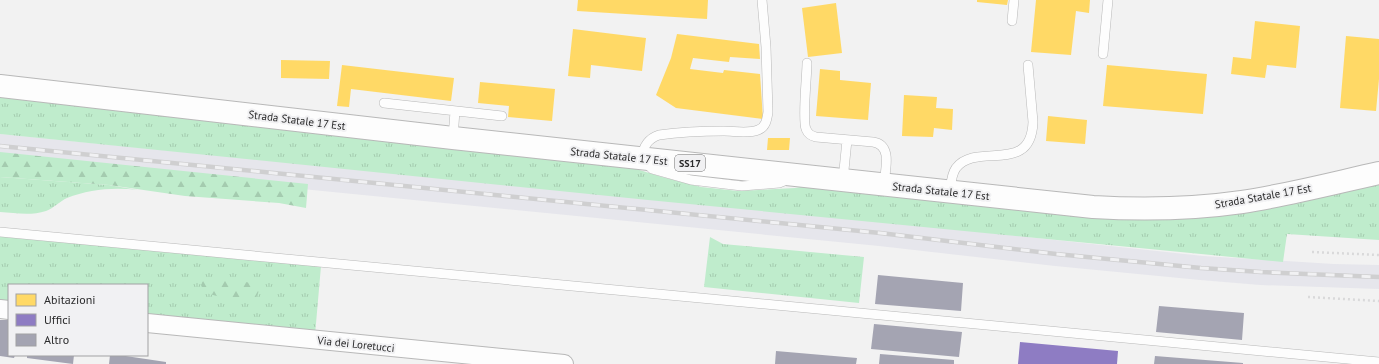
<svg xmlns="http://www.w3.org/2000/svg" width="1379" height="364" font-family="'PT Sans',sans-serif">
<defs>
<pattern id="grass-tufts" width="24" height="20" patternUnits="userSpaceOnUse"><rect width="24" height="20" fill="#bfeccc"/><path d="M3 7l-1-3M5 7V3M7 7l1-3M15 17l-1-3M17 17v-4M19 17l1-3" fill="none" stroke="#a4cbaf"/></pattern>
<pattern id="forest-firs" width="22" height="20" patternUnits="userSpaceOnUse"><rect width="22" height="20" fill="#bfeccc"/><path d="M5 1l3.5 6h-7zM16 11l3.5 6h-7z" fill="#a4cbaf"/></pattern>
</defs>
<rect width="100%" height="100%" fill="#f2f2f2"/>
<path fill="#e6e6ec" d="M0 134 881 221 1203 256 1334 264 1379 265V289L1260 285 1200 280 1055 266 879 246 0 159Z"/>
<path fill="url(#grass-tufts)" d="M0 91 617 163 662 177 701 187 738 191 795 188 823 183 1096 214 1379 178V240L1287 234 1283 262 648 200 0 134Z
M0 177 109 185 138 190C115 187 89 189 67 198 60 201 54 208 46 211 31 216 15 213 0 212Z
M0 235 321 266 315 335 147 318V285H9V303L0 302Z
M710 237 723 244 864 257 859 303 704 287Z"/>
<path fill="url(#forest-firs)" d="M0 152 308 184 306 208 279 203 185 196 109 185 0 177Z
M214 277 252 283 258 287 259 291C257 295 257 297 253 299 245 302 212 296 204 292L201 285 203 280 208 278Z"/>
<path fill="#ffd966" d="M578 0H708L707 19 577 11Z
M977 0H1008L1007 5 977 2Z
M1036 0H1090L1089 13 1076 11 1071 55 1031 52Z
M836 3 842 53 808 57 802 8Z
M1255 21 1300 26 1296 68 1267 65 1265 78 1231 74 1233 57 1251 59Z
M573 29 646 38 642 71 591 65 590 78 568 76Z
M677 34 759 44 760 59 730 57 729 62 693 58 690 69 723 73 724 70 760 74 763 119 676 108 656 95 671 58Z
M1346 36 1379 39V79L1376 111 1340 108Z
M281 60 330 61 329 79 281 78Z
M342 65 454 78 451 101 351 89 349 107 337 106Z
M1107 65 1207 74 1203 114 1103 106Z
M820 69 840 71V80L871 83 868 120 816 116Z
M480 82 555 89 552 121 508 117 509 106 478 103Z
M904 95 937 97 936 108 953 109 952 130 934 128 933 137 902 136Z
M1048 116 1087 120 1085 144 1046 141Z
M768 138H790L789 150H767Z"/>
<path fill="#8e7cc3" d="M1020 342 1118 351 1117 364H1018Z"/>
<path fill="#a4a4b2" d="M878 275 963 283 961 311 875 304Z
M1159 306 1244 313 1242 340 1156 332Z
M0 320H9V355H15L14 358 0 356Z
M874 324 962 332 959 357 871 349Z
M776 351 857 358 856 364H775Z
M880 354 954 360V364H879Z
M27 355H74L73 364 27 358Z
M110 355H119L166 362V364H109Z
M1155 356 1243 363V364H1154Z"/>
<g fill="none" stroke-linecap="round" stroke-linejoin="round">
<defs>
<path id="lane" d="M762 0 766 47 768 112C767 119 766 127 758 130 748 134 734 131 724 131 702 131 680 132 659 135 647 139 643 147 642 158L652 169 691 180 742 186 779 183 784 181
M1012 21 1014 0
M1103 54 1108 0
M807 63C807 76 802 120 806 129 808 134 811 136 816 137L873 142C893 145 885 170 884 184
M384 103 502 116
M453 138 455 111
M843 180 847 140
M950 192C951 184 951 175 956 168 977 141 1031 176 1033 122L1028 65
M0 232 1379 362"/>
<path id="street" d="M0 309 9 310
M147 323 564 364"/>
<path id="primary" d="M0 86 453 138 1093 207C1143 210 1193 209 1242 202 1288 195 1334 183 1379 173"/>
</defs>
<use href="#lane" stroke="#b8b8b8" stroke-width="10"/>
<use href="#street" stroke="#b8b8b8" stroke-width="20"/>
<use href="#primary" stroke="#b8b8b8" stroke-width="24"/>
<path stroke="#d9d9da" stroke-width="2.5" stroke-dasharray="2 3" stroke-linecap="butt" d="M1312 252 1379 255
M1308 297 1379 301"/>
<use href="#lane" stroke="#fdfdfd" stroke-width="9"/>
<use href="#street" stroke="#fdfdfd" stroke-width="18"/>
<use href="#primary" stroke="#fdfdfd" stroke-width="22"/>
<defs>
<path id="rail" d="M0 146 880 233 1056 254 1201 268 1261 272 1379 277"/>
</defs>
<use href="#rail" stroke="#cfcfd0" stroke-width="4.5"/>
<use href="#rail" stroke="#f1f1f3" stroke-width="3" stroke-dasharray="9" stroke-linecap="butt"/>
</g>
<g text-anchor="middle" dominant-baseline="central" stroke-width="4" stroke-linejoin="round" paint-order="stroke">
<rect fill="#f1f1f3" stroke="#666667" stroke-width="1" x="675" y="155" width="30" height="16" rx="3"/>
<g font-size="10" font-weight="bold" fill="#2a2a2b">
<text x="690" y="163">SS17</text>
</g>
<g font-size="11" fill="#2a2a2b" stroke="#f1f1f3">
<text transform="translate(297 120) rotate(7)">Strada Statale 17 Est</text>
<text transform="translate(619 156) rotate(6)">Strada Statale 17 Est</text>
<text transform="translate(941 191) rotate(6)">Strada Statale 17 Est</text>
<text transform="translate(1263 196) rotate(-10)">Strada Statale 17 Est</text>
<text transform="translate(356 344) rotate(6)">Via dei Loretucci</text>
</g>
</g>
<rect x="8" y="284" width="140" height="72" fill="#f1f1f3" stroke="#a1a1a3"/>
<rect x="16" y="294" width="20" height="12" fill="#ffd966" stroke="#a1a1a3"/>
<text x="44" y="304" font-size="12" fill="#2a2a2b">Abitazioni</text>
<rect x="16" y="314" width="20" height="12" fill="#8e7cc3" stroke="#a1a1a3"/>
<text x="44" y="324" font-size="12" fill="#2a2a2b">Uffici</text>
<rect x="16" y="334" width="20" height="12" fill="#a4a4b2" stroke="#a1a1a3"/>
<text x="44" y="344" font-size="12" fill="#2a2a2b">Altro</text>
</svg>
